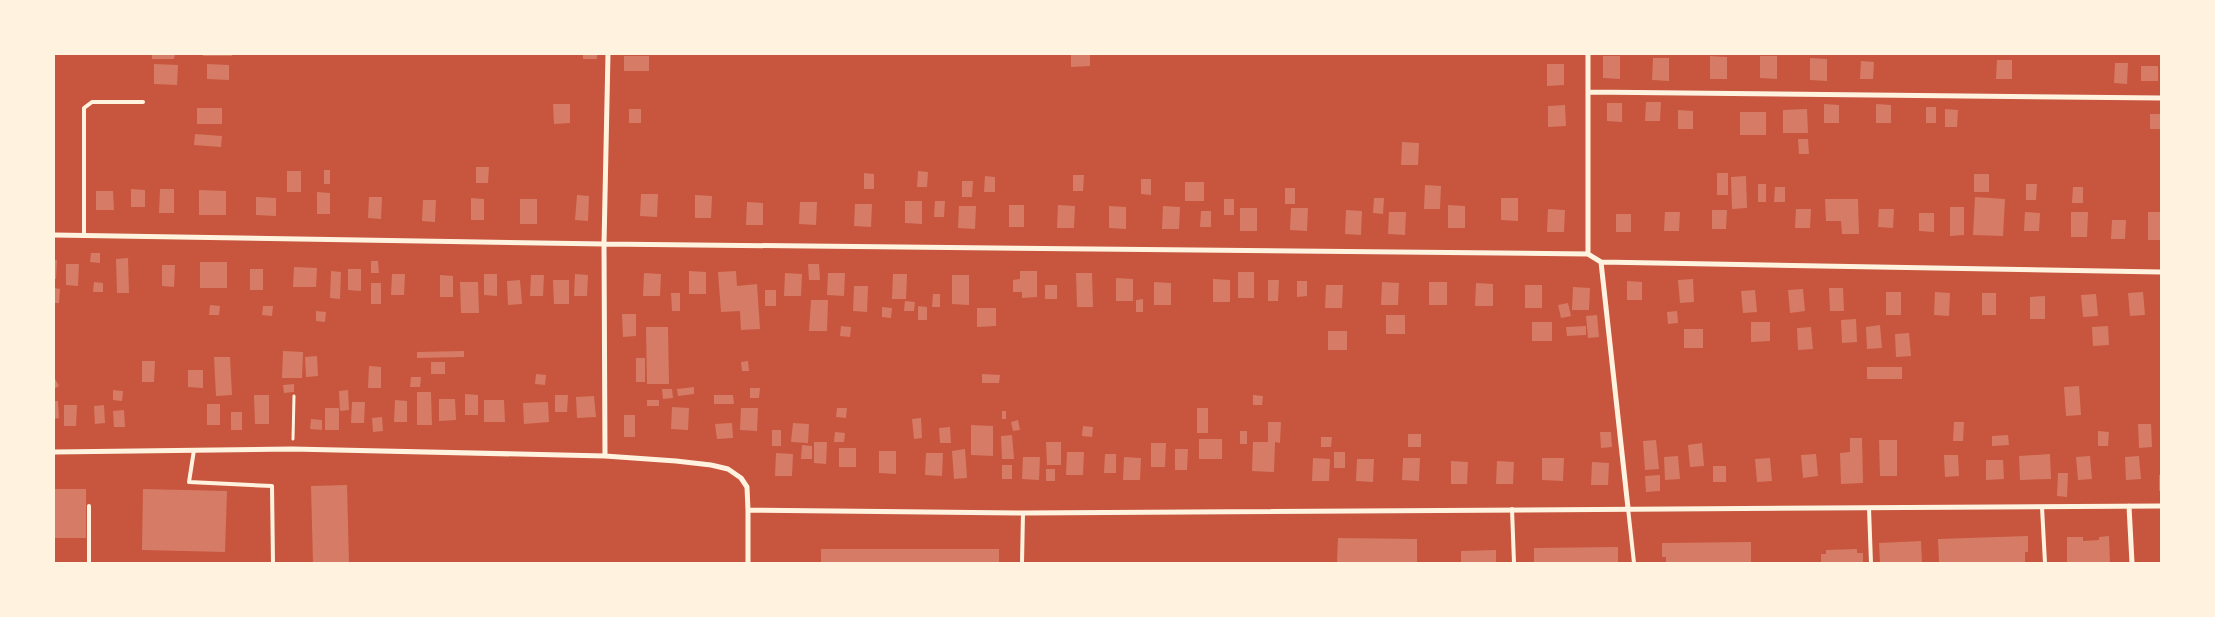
<svg xmlns="http://www.w3.org/2000/svg" width="2215" height="617" font-family="'Roboto Condensed',sans-serif">
<rect width="100%" height="100%" fill="#c8553d"/>
<path fill="#d67c66" d="M152 54H175L174 59H152Z
M203 54H232V56H203Z
M583 54H597V59H583Z
M1071 54H1090V66L1071 67Z
M624 56H649V71H624Z
M1603 56H1620V79L1603 78Z
M1710 56 1727 57V79H1710Z
M1760 56H1777V79L1760 78Z
M1653 58H1669V81L1652 80Z
M1810 58 1827 59V81L1810 80Z
M1997 60H2012V79H1996Z
M1861 61 1874 62 1873 79H1860Z
M2115 63H2128L2127 84 2114 83Z
M154 64 178 65 177 85 154 84Z
M207 64 229 65V80L207 79Z
M1547 64H1564V85L1547 86Z
M2141 66H2158V81H2141Z
M1646 102H1661L1660 121H1645Z
M1607 103H1622V122L1607 121Z
M553 104H570V123L554 124Z
M1824 104 1839 105V123H1824Z
M1876 104 1891 105V123H1876Z
M1565 105 1566 126 1548 127V106Z
M1926 107H1936V123H1926Z
M197 108H222V124H197Z
M629 109H641V123H629Z
M1807 109 1808 133H1783V110Z
M1945 109 1958 110 1957 127H1945Z
M1678 110 1693 111V129H1678Z
M1740 112H1766V135H1740Z
M2150 114H2161V129H2150Z
M195 134 222 136 221 147 194 145Z
M1798 139H1808L1809 154H1799Z
M1402 142 1419 143 1418 165H1401Z
M476 167H489L488 183H476Z
M324 170H330V184H324Z
M287 171H301V192H287Z
M918 171 928 172 927 187H917Z
M864 173 874 174V189H864Z
M1717 173H1728V195H1717Z
M1974 174H1989V192H1974Z
M1073 175H1084L1083 191H1073Z
M985 176 995 177V192H984Z
M1746 176 1747 208 1732 209 1731 177Z
M1141 179H1151V195L1141 194Z
M962 181H973L972 197H962Z
M1185 182H1204V201H1185Z
M1758 184H1766V202H1758Z
M2026 184H2037L2036 200H2026Z
M1425 185 1441 186 1440 209H1424Z
M1775 187H1785V202H1774Z
M2073 187H2083V203H2072Z
M1285 188H1295V204H1285Z
M131 189 145 190V207H131Z
M160 189H174V213H159Z
M199 190 226 191V215H199Z
M96 191H113L114 210H96Z
M317 192 330 193V214H317Z
M641 194H658L657 217 640 216Z
M577 195 589 196 588 221 575 220Z
M695 195 712 196 711 218H695Z
M256 197 276 198V216L256 215Z
M369 197H382L381 219 368 218Z
M1975 197 2005 199 2003 236 1973 235Z
M471 198 484 199V220H471Z
M1374 198H1384L1383 214 1373 213Z
M1501 198H1518V221L1501 220Z
M520 199H537V224H520Z
M1224 199H1234V215H1224Z
M1825 199H1858L1859 234H1842L1841 221H1826Z
M423 200H436L435 222 422 221Z
M905 201H922V224L905 223Z
M935 201H945L944 217H934Z
M747 202 763 203V225H746Z
M800 202H817L816 225 799 224Z
M855 204H872L871 227 854 226Z
M1009 205H1024V227H1009Z
M1058 205 1075 206 1074 228H1057Z
M1448 205 1465 206V228H1448Z
M959 206H976L975 229 958 228Z
M1109 206 1126 207V229L1109 228Z
M1163 206 1180 207 1179 229H1162Z
M1950 207H1964V235L1950 236Z
M1240 208H1257V231H1240Z
M1291 208H1308L1307 231 1290 230Z
M1548 209 1565 210 1564 232H1547Z
M1796 209H1811L1810 228H1795Z
M1879 209H1894L1893 228 1878 227Z
M1346 210 1362 211 1361 235 1345 234Z
M1712 210H1727L1726 229H1712Z
M1201 211H1211V227H1200Z
M1389 212H1406L1405 235 1388 234Z
M1665 212H1680L1679 231H1664Z
M2025 212 2040 213 2039 231H2024Z
M2071 212H2088L2087 237H2071Z
M2148 212H2161V240H2148Z
M1919 213H1934V232L1919 231Z
M1616 214H1631V232H1616Z
M2112 220H2126L2125 239H2111Z
M91 253H100V263L90 262Z
M128 258 129 293H117L116 259Z
M54 260H57L56 279H54Z
M371 261H378L379 273H371Z
M200 262H227V288H200Z
M66 264H79L78 286 66 285Z
M808 264H819L820 280H809Z
M162 265H175L174 287 162 286Z
M294 267 317 268 316 287H293Z
M250 269H263V290H250Z
M348 269H361V291L348 290Z
M331 271 341 272 340 299 330 298Z
M689 271 706 272V294H689Z
M736 271 737 286 757 284 760 329 741 330 740 311 721 312 718 272Z
M1020 271H1037V297L1022 298V292H1013V280L1020 279Z
M1238 272H1254V298H1238Z
M644 273 661 274 660 296H643Z
M785 273 802 274 801 296H784Z
M828 273H845L844 296 827 295Z
M1076 273H1092L1093 307H1077Z
M392 274H405L404 295H391Z
M484 274H497V296L484 295Z
M575 274 588 275 587 296H574Z
M893 274H907L906 299H892Z
M440 275 453 276V297H440Z
M531 275H544L543 296H530Z
M952 275H969V305L952 304Z
M1116 278 1133 279V301H1116Z
M1213 279 1230 280V302H1213Z
M1693 279 1694 302 1680 303 1678 280Z
M520 280 522 304 508 305 507 281Z
M553 280H569V304H554Z
M1268 280H1279L1278 301H1268Z
M1297 281H1307V296L1297 297Z
M1627 281 1642 282V300H1627Z
M94 282 103 283V292H93Z
M460 282H478L479 313H461Z
M1154 282 1171 283V305H1154Z
M1382 282 1399 283 1398 305H1381Z
M1429 282H1447V305H1429Z
M371 283H381V304H371Z
M1476 283 1493 284V306H1475Z
M1045 285H1057V299H1045Z
M1326 285H1343L1342 308H1325Z
M1525 285H1542V308H1525Z
M854 286H868L867 312 853 311Z
M1573 287 1590 288 1589 310H1572Z
M54 288 60 289 59 303H54Z
M1829 288H1843L1844 311H1830Z
M1803 289 1805 311 1790 313 1788 290Z
M765 290H776V306H765Z
M1755 290 1757 312 1743 313 1741 291Z
M1886 292H1901V315H1886Z
M1935 292 1950 293 1949 316 1934 315Z
M2143 292 2145 315 2130 316 2128 293Z
M671 293H680V311H672Z
M1982 293H1996V315H1982Z
M933 294H940V307H932Z
M2096 294 2098 316 2083 317 2081 295Z
M2045 296V319H2030V297Z
M1143 299V312H1136V300Z
M811 300H828L827 331H809Z
M905 301 915 302 914 311H904Z
M1568 303 1571 316 1561 318 1558 305Z
M210 305 220 306 219 315H209Z
M263 306H273L272 316 262 315Z
M918 306 927 307V320H918Z
M882 307 892 308 891 318 882 317Z
M977 308H996V326L977 327Z
M316 311 326 312 325 322 316 321Z
M1677 311 1678 323 1668 324 1667 312Z
M622 314H636V336L623 337Z
M1386 315H1405V334H1386Z
M1597 315 1599 337 1588 338 1586 316Z
M1856 319 1857 342 1842 343 1841 320Z
M1532 322H1552V341H1532Z
M1751 322H1770V341L1751 342Z
M1880 325 1882 348 1867 349 1866 327Z
M841 326 851 327 850 337 840 336Z
M1586 326V335L1567 336 1566 327Z
M2108 326 2109 345 2093 346 2092 327Z
M646 327H668L669 384H647Z
M1811 327 1813 349 1798 350 1797 328Z
M1684 329H1703V348H1684Z
M1328 331H1347V350H1328Z
M1909 333 1911 356 1896 357 1895 334Z
M283 351 303 352 302 378H282Z
M464 351V357L417 358V352Z
M317 356 318 376 306 377 305 357Z
M214 357H230L232 395 216 396Z
M636 358H645V382H636Z
M142 361H155L154 382H142Z
M748 361 749 371H742L741 362Z
M431 362H445V374H431Z
M369 366 381 367V388H368Z
M1867 367H1902V379H1867Z
M188 370H203V388L188 387Z
M536 374 546 375 545 385 535 384Z
M982 374 1000 375 999 383H982Z
M54 377 59 386 54 389Z
M411 377H421L420 387H410Z
M294 384V392L284 393 283 385Z
M2079 386 2081 415 2066 416 2064 387Z
M694 387V394L678 396 677 389Z
M750 388H760L759 398H750Z
M662 389H672L673 398 663 399Z
M113 390 123 391 122 401 113 400Z
M348 390 349 410 340 411 339 391Z
M417 392H431L432 425H417Z
M465 394 478 395V415H465Z
M254 395H269V424H255Z
M555 395H568L567 412H555Z
M714 395H733L734 404H714Z
M1253 395 1263 396 1262 405H1253Z
M594 396 596 417 577 418 576 397Z
M439 399H455L456 420 439 421Z
M395 400 407 401V422H394Z
M484 400H504L505 422H484Z
M647 400H659V406H647Z
M54 401H58L59 418 54 419Z
M352 402H365L364 423H351Z
M548 402 549 422 524 424 523 403Z
M207 404H220V425H207Z
M64 405H77L76 426H64Z
M104 405 105 423 95 424 94 406Z
M672 407 689 408 688 430 671 429Z
M325 408H339V430H325Z
M741 408H758L757 431 740 430Z
M837 408H847L846 418 836 417Z
M1197 408H1208V433H1197Z
M124 410 125 427H114L113 411Z
M1002 411H1006V419H1002Z
M231 412H242V430H231Z
M624 415H635V437H624Z
M382 417 383 431 373 432 372 418Z
M921 418 922 438 914 439 912 419Z
M311 419 322 420V430L310 429Z
M1018 420 1020 430 1013 431 1011 422Z
M1268 422H1281L1280 443 1275 442 1274 472 1252 471 1253 442H1268Z
M1954 422H1964L1963 441H1953Z
M732 423 733 438 717 439 715 424Z
M793 423 809 424 808 443 791 442Z
M2138 424H2151L2152 447 2139 448Z
M971 425 993 426V456L971 455Z
M1083 426 1093 427 1092 437 1082 436Z
M950 427 951 443H940L939 428Z
M772 430H781V446H772Z
M1240 431H1247V444H1240Z
M2098 431 2109 432 2108 446H2098Z
M835 432 845 433 844 442H834Z
M1600 432H1611L1612 447 1601 448Z
M1408 434H1421V447H1408Z
M1012 435 1014 459H1002L1001 436Z
M2008 435 2009 445 1992 446V436Z
M1321 437H1332L1331 447H1321Z
M1850 438H1862L1863 483 1841 484 1840 453 1850 452Z
M1199 439H1222V459H1199Z
M1656 440 1659 469 1645 470 1643 441Z
M1879 440H1897V476H1880Z
M814 442H827L826 464 814 463Z
M1046 442H1061V465H1047Z
M1151 443H1166L1165 467H1151Z
M1702 443 1704 466 1690 467 1688 445Z
M802 445 812 446V459H801Z
M839 448H856V467H839Z
M965 449 967 478 954 479 952 451Z
M1175 449H1188L1187 470H1175Z
M879 451H896V474L879 473Z
M1067 452H1084L1083 475H1066Z
M1334 452H1345V468H1334Z
M776 453 793 454 792 476H775Z
M926 453H943L942 476 925 475Z
M1105 454H1116V473H1104Z
M1816 454 1818 476 1803 478 1801 455Z
M2050 454 2051 479 2020 480 2019 456Z
M1944 455H1958L1959 476 1945 477Z
M1678 456 1680 479 1665 480 1664 457Z
M2090 456 2092 479 2078 480 2076 457Z
M2139 456 2141 479 2126 480 2125 457Z
M1023 457H1040L1039 480 1022 479Z
M1124 457 1141 458 1140 480H1123Z
M1313 458 1330 459 1329 481H1312Z
M1403 458H1420L1419 481 1402 480Z
M1542 458H1564L1563 481 1542 480Z
M1770 458 1772 481 1757 482 1755 459Z
M1357 459H1374L1373 482 1356 481Z
M1986 460H2003L2004 479 1986 480Z
M1451 461 1468 462 1467 484H1451Z
M1497 461 1514 462 1513 484H1496Z
M1592 462 1609 463 1608 485H1591Z
M1002 465H1012V479H1002Z
M1713 466H1726V482H1713Z
M1046 469H1055V481H1046Z
M2058 473H2068L2067 497 2057 496Z
M1660 475V491L1646 492 1645 476Z
M2159 475H2161V491H2159Z
M347 485 349 563H313L311 486Z
M54 489H86V538H54Z
M143 489 227 491 225 552 142 550Z
M2028 536V552H2025V563H1939L1938 539Z
M2109 536 2110 563H2067V537H2083V541L2099 540V537Z
M1338 538 1417 539V563H1337Z
M1921 541 1922 563H1880L1879 543Z
M1751 542V563H1666V557H1662V543Z
M1618 547V563H1534V548Z
M821 549H999V563H821Z
M1857 549V553H1863V563H1821V554H1826V550Z
M1496 550V563H1461V551Z"/>
<g fill="none" stroke-linecap="round" stroke-linejoin="round">
<path stroke="#fff3e0" stroke-width="3" d="M293 439 294 396"/>
<path stroke="#fff3e0" stroke-width="4" d="M84 235V108L92 102H143
M194 450 189 482 272 486 273 563
M89 506V563
M2042 507 2045 563
M1628 508 1634 563
M1869 508 1871 563
M1512 509 1514 563
M1022 563 1023 513"/>
<path stroke="#fff3e0" stroke-width="5" d="M1588 92 2161 98
M54 235 604 244 1588 254 1601 262 2161 272
M1588 254V54
M1601 262 1628 508
M54 452 292 449 605 456 676 461 711 465 728 469 741 478 747 487 748 510 1023 513 2161 506
M605 456 604 244 608 54
M2129 506 2132 563
M748 563V510"/>
</g>
<rect width="2215" height="617" fill="none" stroke="#fff3e0" stroke-width="110"/>
</svg>
